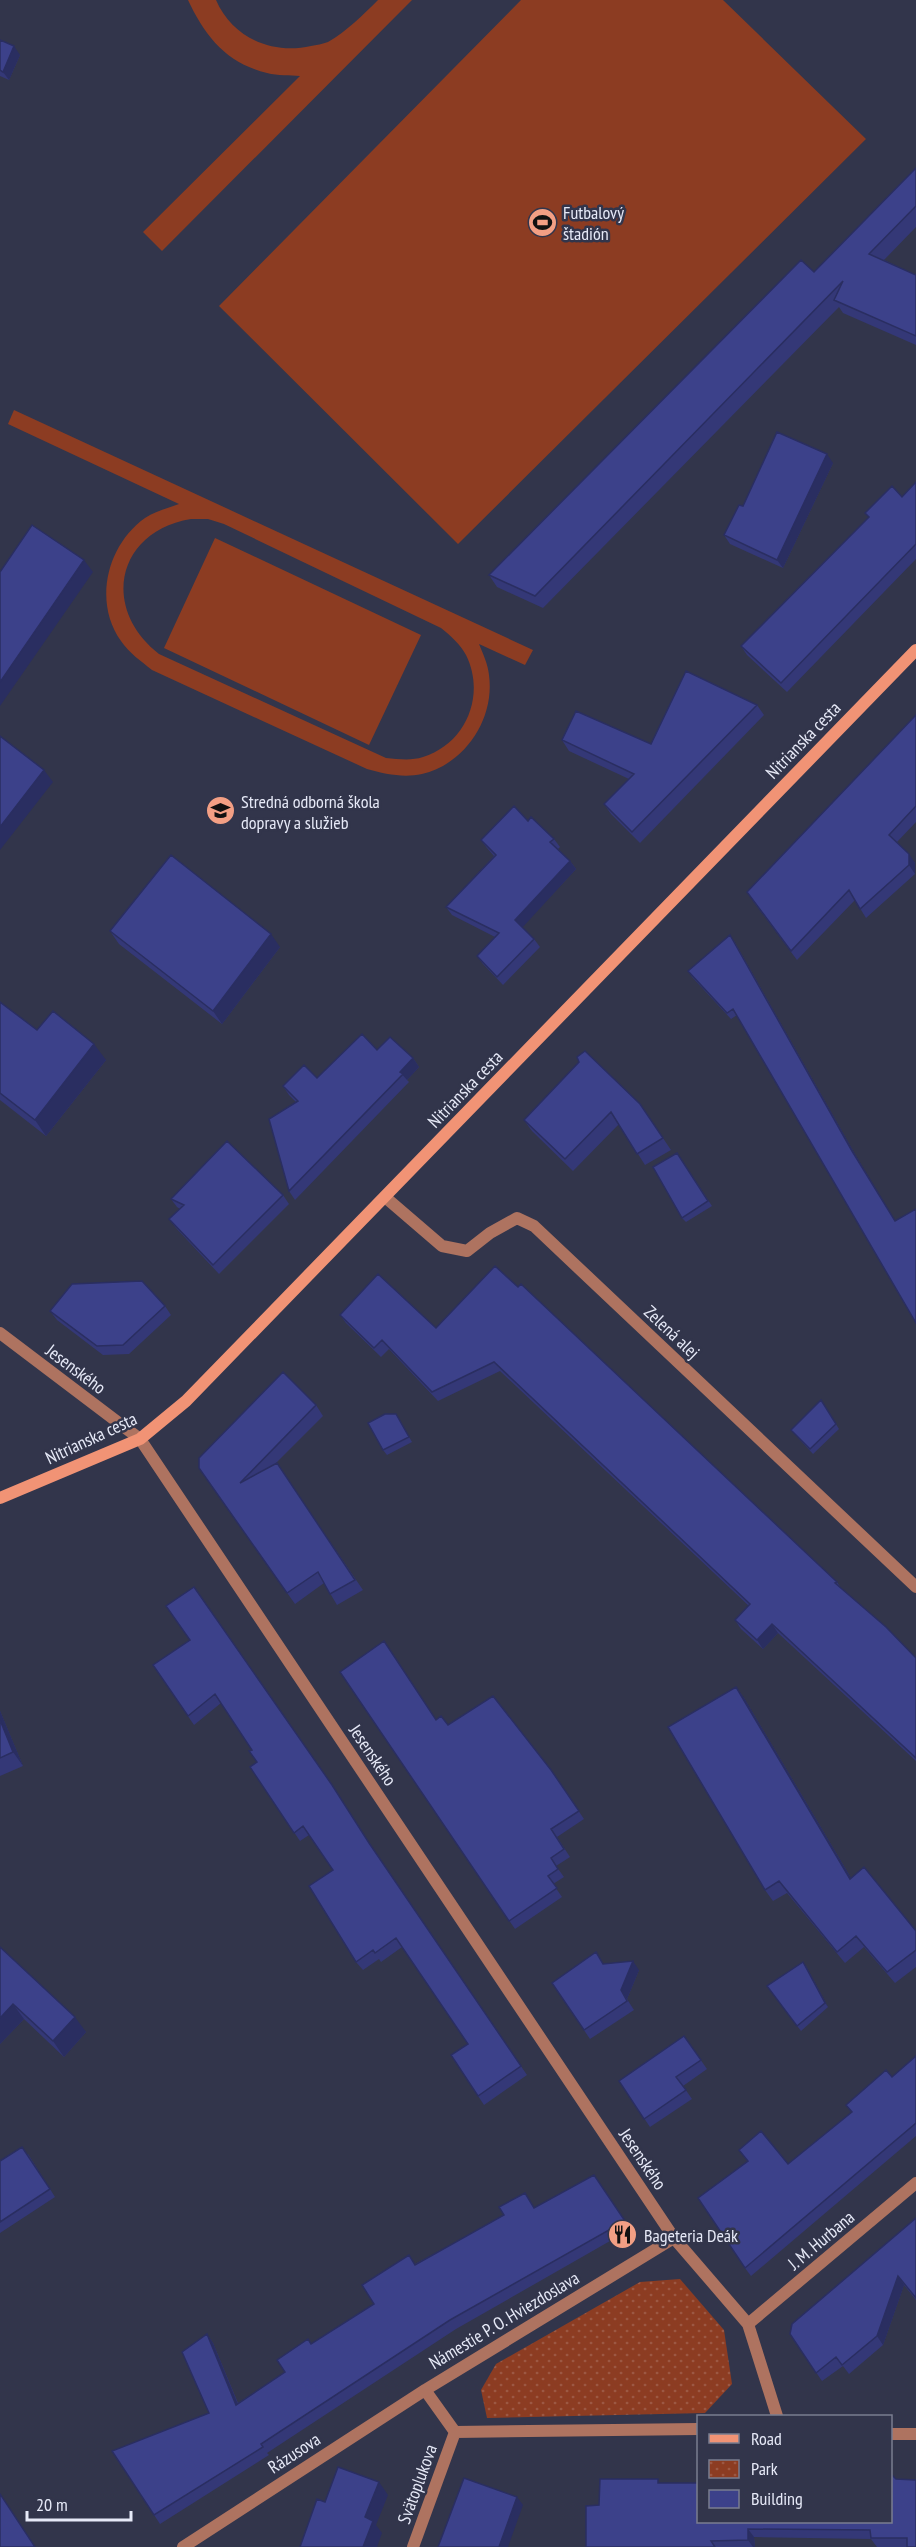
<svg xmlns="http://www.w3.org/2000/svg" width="916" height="2547" font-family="'PT Sans Narrow',sans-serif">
<defs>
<pattern id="park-dots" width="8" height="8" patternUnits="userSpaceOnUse" patternTransform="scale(1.5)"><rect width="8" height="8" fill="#8c3c22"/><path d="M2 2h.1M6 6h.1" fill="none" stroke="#9c5843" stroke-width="1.8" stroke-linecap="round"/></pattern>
</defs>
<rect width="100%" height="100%" fill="#32354b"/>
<path fill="#8c3c22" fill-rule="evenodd" d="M188 0H216C232 37 271 55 311 46 316 45 323 44 328 42 347 31 363 15 378 0H412L162 251 143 232 300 76C290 75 278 76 267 73 226 63 205 36 188 0Z
M521 0H723L866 139 458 544 219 306Z
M14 410 533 650 525 665 479 644C483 654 488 664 489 675 495 719 465 764 422 774 403 778 385 774 367 769L152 670C141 661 129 653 121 641 93 602 107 545 145 518 156 511 168 508 179 504L8 424ZM191 519H208L224 524 441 628C451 636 460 644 466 655 486 695 466 744 423 757 411 761 398 759 386 758L159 654C100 608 117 531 191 519Z
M215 538 421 635 369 745 164 648Z"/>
<path fill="url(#park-dots)" d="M680 2279 724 2330 732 2384 705 2413 487 2418 481 2390 496 2364 640 2282Z"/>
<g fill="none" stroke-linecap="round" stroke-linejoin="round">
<path stroke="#ae7360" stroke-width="12" d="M385 1197 442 1246 467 1251 490 1233 517 1218 534 1226 916 1587
M0 1333 140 1439 674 2238
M748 2324 916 2183
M425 2390 455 2432 698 2429
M890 2434H916
M183 2547 425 2390 674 2238 748 2324 777 2416
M413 2547 455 2432"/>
<path stroke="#f19375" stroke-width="12" d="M0 1498 140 1439 186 1401 916 650"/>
</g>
<path fill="#343877" d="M0 40 20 55 9 80 0 76Z
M916 168V227L884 260 916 275V345L843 313 839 307 543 608 497 587 489 575 814 272Z
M833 463 783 568 730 544 724 535 743 506Z
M916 482V559L787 692 747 655 741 646 869 517 865 513 902 497Z
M757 705 764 715 640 843 611 814 604 804 629 779 569 751 562 740 651 744Z
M916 715V822L897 842 915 863V874L866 918 855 900 797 960 753 901Z
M528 821 554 839 560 847 558 849 570 861 576 869 522 927 534 939 540 947 503 985 483 964 477 956 495 937 452 915 446 907 494 856 487 848 481 840Z
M110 931 280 947 222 1024 119 944Z
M734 941 856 1156 895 1221 916 1323 737 1015 731 1019 692 977 688 971Z
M0 1002 37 1030 106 1060 46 1136 0 1100Z
M377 1050 413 1058 419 1067 407 1080 409 1082 295 1200 289 1191 296 1102 289 1095 283 1086 317 1078Z
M640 1104 671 1150 645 1165 619 1124 573 1171 532 1131 524 1120Z
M677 1153 712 1206 686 1222 682 1218Z
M283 1195 289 1204 219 1274 176 1228 169 1219 180 1209 177 1207 171 1199Z
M495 1266 837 1582 841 1588 916 1658V1761L778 1633 763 1649 741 1629 735 1620 749 1606 500 1371 438 1401 389 1349 381 1357 346 1323 340 1315 436 1328Z
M165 1306 171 1315 129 1354 103 1355 57 1320 50 1311Z
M821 1400 839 1429 813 1454 791 1430Z
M316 1405 323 1416 276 1463 363 1590 337 1605 324 1583 295 1604 199 1468Z
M399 1419 412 1442 387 1455 383 1450Z
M190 1640 338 1794 375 1852 527 2075 484 2105 451 2055 468 2044 402 1947 381 1962 379 1959 363 1970 356 1962 333 1870 309 1835 300 1841 250 1767 257 1762 252 1750 221 1703 194 1725 153 1665Z
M340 1672 448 1725 551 1770 584 1819 557 1837 570 1857 556 1866 564 1877 553 1884 562 1897 515 1929Z
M736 1687 744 1698 851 1878 916 1931V1967L895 1983 864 1947 845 1963 787 1893 773 1901 765 1890Z
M0 1711 23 1766 0 1776Z
M0 1947 86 2032 64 2057 24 2019 0 2044Z
M604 1964 639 1970 627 1999 634 2010 590 2039 552 1983Z
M806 1966 828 2007 801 2031 767 1986Z
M684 2036 707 2069 683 2086 692 2099 650 2127 619 2081Z
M916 2056V2136L751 2276 745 2268 748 2162 739 2150 788 2164 852 2113 846 2105 892 2077Z
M28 2154 55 2197 0 2233V2161Z
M594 2175 631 2229 456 2329 267 2453 269 2455 160 2524 112 2451 209 2413 207 2334 213 2343 238 2403 285 2372 312 2344 374 2304 415 2264 531 2202 534 2208Z
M916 2218V2300L904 2285 883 2345 849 2374 843 2366 822 2381 790 2334Z
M661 2483 891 2522 916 2547H877L871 2539 754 2537 755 2547H586L599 2505Z"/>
<path fill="#2a2e61" d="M14 46 20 55 9 80 3 72Z
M827 454 833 463 783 568 777 560Z
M84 560 93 572 0 706V682Z
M44 770 53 782 0 850V827Z
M909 854 915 863V874L909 865Z
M570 861 576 869 521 929 515 920Z
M271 934 280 947 222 1024 213 1011Z
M730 935 856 1156 899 1227 852 1151Z
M94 1044 106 1060 46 1136 35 1120Z
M413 1058 419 1067 407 1080 400 1072Z
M772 1624 778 1633 763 1649 757 1640Z
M736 1687 744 1698 858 1890 850 1879Z
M0 1711 23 1766 13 1752 0 1720Z
M633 1961 639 1970 627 1999 634 2010 621 1990Z
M803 1962 806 1966 828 2007 825 2003Z
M13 2004 24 2019 0 2044V2018Z
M75 2017 86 2032 64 2057 53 2041Z
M898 2276 904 2285 883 2345 877 2336Z
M207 2334 213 2343 242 2414 236 2405Z
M379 2482 388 2495 376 2525 382 2533 377 2547H363L365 2517Z
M517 2497 523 2505 508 2547H499Z
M748 2529 754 2537 755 2547H753L748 2540Z"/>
<path fill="#3c418a" stroke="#2a2e61" stroke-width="1.5" d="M0 40 14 46 3 72 0 70Z
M916 168V206L869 254 916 275V336L834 300 843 281 535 596 489 575 801 260 814 272Z
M777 432 827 454 777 560 724 535 739 505 743 506Z
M916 482V544L781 683 741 646 869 517 865 513 892 486 902 497Z
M32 525 84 560 0 682V572Z
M686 671 757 705 632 832 604 804 634 774 562 740 576 711 651 744Z
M916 715V806L889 835 909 854V865L860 909 849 890 791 951 747 892Z
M0 736 44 770 0 827Z
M514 806 528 821 531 817 554 839 550 842 570 861 515 920 534 939 497 977 477 956 499 933 446 907 496 855 481 840Z
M171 855 271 934 213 1011 110 931Z
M730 935 852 1151 895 1221 916 1209V1323L733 1009 727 1013 688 971Z
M0 1002 37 1030 53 1011 94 1044 35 1120 0 1093Z
M362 1034 377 1050 390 1037 413 1058 400 1072 403 1074 289 1191 269 1119 298 1101 283 1086 304 1065 317 1078Z
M585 1051 640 1104 663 1138 637 1154 611 1112 565 1159 524 1120 579 1062 577 1057Z
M227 1141 283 1195 213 1265 169 1219 184 1205 171 1199Z
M677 1153 708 1201 682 1218 653 1167Z
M495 1266 518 1287 521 1284 837 1582 835 1583 886 1627 916 1658V1758L772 1624 757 1640 735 1620 750 1604 494 1362 432 1392 382 1340 374 1348 340 1315 378 1274 436 1328Z
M142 1281 165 1306 123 1345 97 1346 50 1311 72 1284Z
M283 1372 316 1405 240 1483 277 1463 355 1580 330 1594 318 1572 287 1593 199 1468V1458Z
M821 1400 836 1424 810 1449 791 1430Z
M385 1414H396L409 1437 383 1450 368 1423Z
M194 1587 332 1785 369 1843 521 2066 478 2096 451 2055 468 2044 396 1938 375 1953 373 1950 356 1962 309 1886 333 1870 303 1826 294 1833 250 1767 257 1762 249 1751 252 1750 215 1694 188 1716 153 1665 190 1640 166 1606Z
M384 1641 436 1720 441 1716 448 1725 493 1696 551 1770 579 1811 551 1829 564 1849 551 1858 558 1869 548 1876 557 1888 509 1921 340 1672Z
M736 1687 850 1879 864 1867 916 1931V1950L887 1972 856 1936 837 1952 779 1881 765 1890 668 1727Z
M0 1720 13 1752 0 1758Z
M0 1947 75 2017 53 2041 13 2004 0 2018Z
M596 1952 603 1964 633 1961 621 1990 627 2001 584 2030 552 1983Z
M803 1962 825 2003 797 2026 767 1986Z
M684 2036 701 2060 676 2077 686 2090 644 2119 619 2081Z
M916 2056V2123L745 2268 698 2198 748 2161 739 2150 761 2131 788 2164 852 2112 846 2105 886 2070 892 2077Z
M22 2147 50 2189 0 2222V2161Z
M594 2175 625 2221 450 2320 261 2444 263 2447 154 2515 112 2451 209 2413 182 2352 207 2334 236 2405 285 2372 277 2360 308 2339 311 2344 374 2304 362 2285 409 2255 415 2265 504 2215 499 2207 525 2193 534 2208Z
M916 2218V2298L898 2276 877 2336 842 2365 836 2357 816 2373 790 2334 792 2324Z
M338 2467 379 2482 365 2517 373 2521 363 2547H300L317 2499 325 2502Z
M891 2474 896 2479 916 2480V2547H907V2538H871L870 2530 748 2529V2540L711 2541 715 2547H586V2506L599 2505 600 2479H658V2483H699V2522H891Z
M464 2478 517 2497 499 2547H438Z
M0 2494 35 2547H0Z"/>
<defs>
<symbol id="stadium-disc" viewBox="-11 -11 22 22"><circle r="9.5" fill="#f39f84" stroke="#32354b"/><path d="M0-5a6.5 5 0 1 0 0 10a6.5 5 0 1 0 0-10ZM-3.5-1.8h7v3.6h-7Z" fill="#111"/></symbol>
<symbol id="school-disc" viewBox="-11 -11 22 22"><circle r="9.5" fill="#f39f84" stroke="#32354b"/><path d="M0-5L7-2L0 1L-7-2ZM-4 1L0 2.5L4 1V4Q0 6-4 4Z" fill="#111"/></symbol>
<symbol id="restaurant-disc" viewBox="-11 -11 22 22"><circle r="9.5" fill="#f39f84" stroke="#32354b"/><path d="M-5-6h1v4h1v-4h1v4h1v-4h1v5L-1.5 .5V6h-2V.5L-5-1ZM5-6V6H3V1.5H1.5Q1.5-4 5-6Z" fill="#111"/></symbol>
</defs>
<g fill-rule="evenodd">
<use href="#stadium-disc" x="526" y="206" width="33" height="33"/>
<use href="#school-disc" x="204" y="794" width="33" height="33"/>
<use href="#restaurant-disc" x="606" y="2218" width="33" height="33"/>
</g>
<g text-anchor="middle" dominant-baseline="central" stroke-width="5" stroke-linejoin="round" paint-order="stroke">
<g font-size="18" fill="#e6e9f7" stroke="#32354b" text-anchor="start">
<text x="563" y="212">Futbalový<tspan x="563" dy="21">štadión</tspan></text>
<text x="241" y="801">Stredná odborná škola<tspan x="241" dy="21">dopravy a služieb</tspan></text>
<text x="644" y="2235">Bageteria Deák</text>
</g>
<g font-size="18" fill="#e6e9f7" stroke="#32354b">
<text transform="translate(803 740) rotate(-46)">Nitrianska cesta</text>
<text transform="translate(465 1089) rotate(-46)">Nitrianska cesta</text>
<text transform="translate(672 1332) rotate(43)">Zelená alej</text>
<text transform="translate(76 1369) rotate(37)">Jesenského</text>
<text transform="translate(91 1438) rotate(-25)">Nitrianska cesta</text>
<text transform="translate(373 1755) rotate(56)">Jesenského</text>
<text transform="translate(643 2159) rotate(56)">Jesenského</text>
<text transform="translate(821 2240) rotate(-40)">J. M. Hurbana</text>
<text transform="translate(504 2320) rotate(-31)">Námestie P. O. Hviezdoslava</text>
<text transform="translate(294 2453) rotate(-33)">Rázusova</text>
<text transform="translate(417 2484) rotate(-70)">Svätoplukova</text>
</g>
</g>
<rect x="697" y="2415" width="195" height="108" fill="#32354b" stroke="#7a7d90" stroke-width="1.5"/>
<rect x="709" y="2434" width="30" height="9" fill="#f19375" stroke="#7a7d90" stroke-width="1.5"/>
<text x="751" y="2445" font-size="18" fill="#e6e9f7">Road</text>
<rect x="709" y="2460" width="30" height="18" fill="url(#park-dots)" stroke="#7a7d90" stroke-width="1.5"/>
<text x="751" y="2475" font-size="18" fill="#e6e9f7">Park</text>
<rect x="709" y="2490" width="30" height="18" fill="#3c418a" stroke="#7a7d90" stroke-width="1.5"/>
<text x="751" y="2505" font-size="18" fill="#e6e9f7">Building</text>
<path d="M27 2511v9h104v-9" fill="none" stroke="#e6e9f7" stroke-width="3"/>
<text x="36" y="2511" font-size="18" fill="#e6e9f7" stroke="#32354b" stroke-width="4.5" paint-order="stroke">20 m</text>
</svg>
